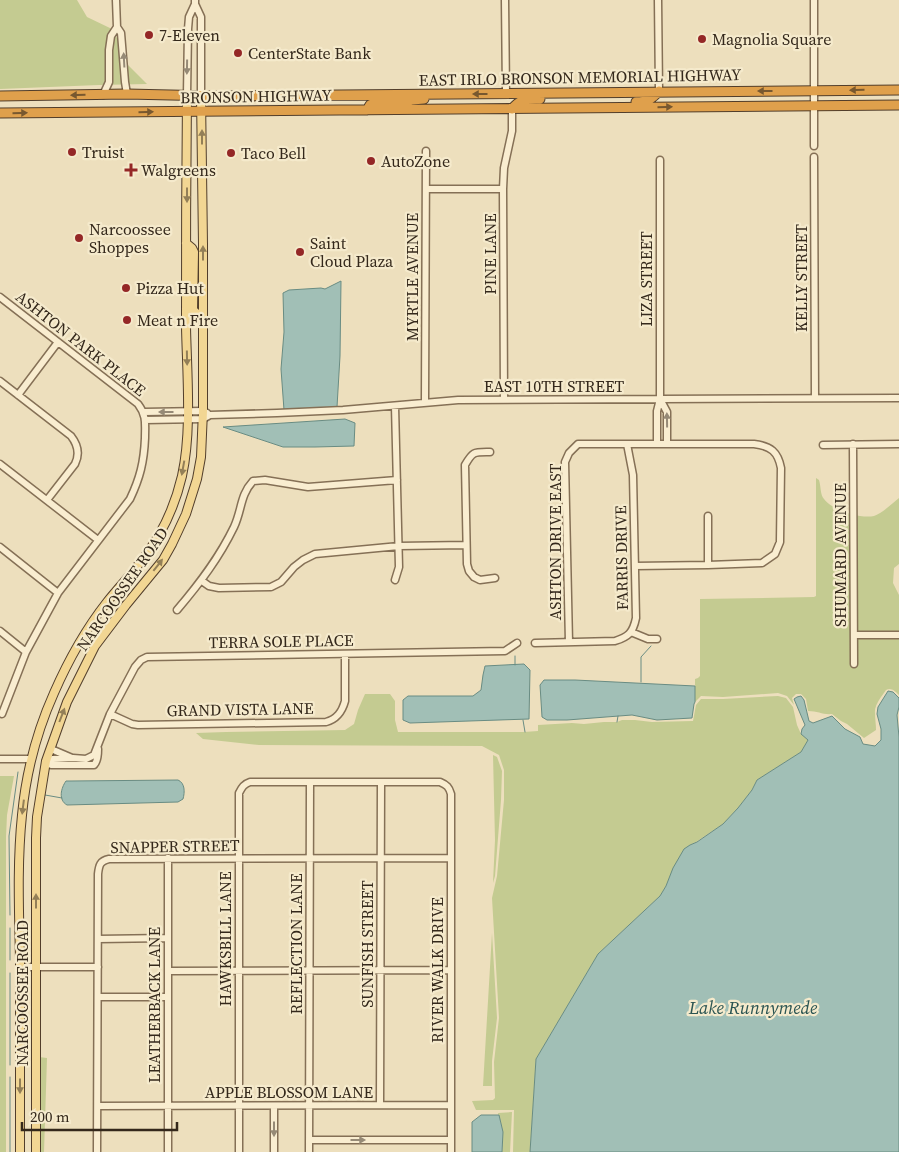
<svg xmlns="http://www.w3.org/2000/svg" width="899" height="1152" font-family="'Source Serif 4',serif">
<rect width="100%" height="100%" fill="#eddfbd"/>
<path fill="#c4cb91" d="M0 0H77L87 17 112 29 120 44 122 59 147 84 99 85 0 89Z
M816 478 819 480C821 486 820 495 824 499 832 510 860 519 874 516 881 514 893 503 899 498V564L894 568 893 583 899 595V695C895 691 891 687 886 690 882 696 874 705 875 713 875 719 876 724 876 730L864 738 847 724 841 721 832 714C823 715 818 711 808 711L806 699 801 694H796L792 698 794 705 787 696 778 693 723 697 701 696 695 702V679L698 678 700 676V599L814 597 816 596Z
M365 694H390L395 701V720L398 732H524L538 731V725L572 723 584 724 604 722H617L622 720H635L652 722 693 721 696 705 701 699H723L778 696 786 698 793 707 797 725 801 734 808 740 801 752 757 780 752 790 738 808 723 824 696 842 690 845 670 877 666 886 660 896 598 954 536 1059 530 1152H513L514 1110H476L472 1101 493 1100 495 1098 494 1062 499 1018 492 898 497 876 504 800V770L499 755 482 746 259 745 203 739 196 733 226 732 345 730 354 724 358 710Z
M493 755 497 757 502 771 501 800 495 876 493 883 495 840Z
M0 776H14L7 815 6 837V1152H0Z
M492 933 497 1018 492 1061V1086H483Z
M39 1057 47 1058 44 1152H39Z
M512 1112 510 1152H502L503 1132 498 1113Z"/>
<path fill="#a1bfb6" stroke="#698c83" d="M341 281 340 356 337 407 284 410 281 369 284 332 283 293 289 290 321 288 325 289Z
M345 419 355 423 354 446 315 447H283L223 427Z
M524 664 530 670 529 719 410 723 403 720V700L408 696H473L481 690 483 675 485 666Z
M544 680H575L695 686V702L694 704 692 718 657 720 632 715 567 720H547L542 717 540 685Z
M888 691 893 692 899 698V707L897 715 899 737V1152H530L536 1059 598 954 660 896 666 886 673 868 684 849 690 845 697 842 723 824 738 808 752 790 757 780 801 752 808 740 801 734 802 729 805 725 794 699 797 697 801 696 804 700 809 721 813 723 832 716 845 729 860 737 863 744 875 746 881 740V729L877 714 878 707Z
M178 780C185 783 185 792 183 799L178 802 67 805C58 800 61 788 66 781H70Z
M481 1115H499L503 1132 502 1152H472V1122Z"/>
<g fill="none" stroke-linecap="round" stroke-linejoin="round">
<path stroke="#698c83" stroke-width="1" d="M515 656V665
M641 682V657L651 646
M523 720 525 732
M617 722 618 716
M45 795 62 798
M10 915 9 836 18 772
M10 960V928
M10 1065V973
M10 1152V1077"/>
<defs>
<path id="minor" d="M505 0 506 93
M658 0 659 91
M814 0V146
M195 4 201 17V96
M117 27 121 33 125 82 127 94
M103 95 109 82V50L111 36 117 27 116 0
M187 95 188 29 189 17 195 4V0
M814 157 815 398
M426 189H503
M0 297 138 404C147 416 145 424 145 438 144 462 140 478 130 499L58 593 26 652 2 714
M0 381 71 436C78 445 80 454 75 464L47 500
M18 395 58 342
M504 399 503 189 504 168 512 131V109
M660 399 667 412V444
M425 402 426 151
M144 412 203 411 207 413
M145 420 203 419 210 415 277 413 343 410 458 400 899 398
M657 444V411L660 399V160
M853 444 854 664
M823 445 899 444
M490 452C474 452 473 451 465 465L467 564 469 571 474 577 480 580 495 578
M0 464 98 540
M708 516V565
M0 547 58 593
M395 580 399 567 395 406
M202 581 209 586 219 588 271 587 281 582 294 567 303 560 315 554 399 546 466 545
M177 610C200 583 219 558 234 527 242 510 240 495 253 481L265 480 308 487 397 480
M0 631 26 652
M631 632 648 639H657
M854 635H899
M569 642 565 462 569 453 578 444H754C771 446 778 452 781 468L780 542 775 554 762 563 708 565 635 566
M535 643 615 641C628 637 633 633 636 618L633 475 627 444
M110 714 132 724 138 725 326 722C337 719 342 712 345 701V654
M51 749 72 758
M0 759H31
M46 761 53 759 73 758 86 759 94 755 110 714 135 667 141 660 147 657 505 651 517 643
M46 761 51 765H94C98 761 98 754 98 749
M168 858V1152
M98 939 168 938
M20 967H98
M168 971 451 970
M98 997H168
M380 1105 381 783
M98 1106 451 1105
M274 1106V1152
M309 1140H451
M97 1152 98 874C99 865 100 861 109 859L451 858
M239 1152V793C242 787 244 784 250 782H440C447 785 449 787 451 794V1152
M309 1152 310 783"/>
<path id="major" d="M186 243 192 248 194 252 193 310 203 319
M20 1152C20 1088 20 1023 20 959 19 911 17 863 22 815 26 773 37 731 54 693 68 661 85 630 107 602 118 588 131 575 142 560 161 536 175 506 182 476 192 431 187 374 186 327 186 250 186 172 187 95
M36 1152V838L37 817 46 761 67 702 95 646 126 605 163 560 172 544 186 514 197 479 201 457 203 411V245L201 96"/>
<path id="highway" d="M0 96 127 94 214 96 899 90
M636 102C647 102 652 99 659 91
M512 109C521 98 527 99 540 99
M367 110 370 105 377 102 402 103 412 100 424 99
M0 113 899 105"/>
</defs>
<use href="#minor" stroke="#857056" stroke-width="9"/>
<use href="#major" stroke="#523e2b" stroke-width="10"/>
<use href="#highway" stroke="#523e2b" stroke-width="11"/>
<use href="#minor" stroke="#f9edd0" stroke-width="6"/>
<use href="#major" stroke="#f2d693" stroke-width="8"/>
<use href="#highway" stroke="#dfa04c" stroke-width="9"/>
</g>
<defs><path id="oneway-solid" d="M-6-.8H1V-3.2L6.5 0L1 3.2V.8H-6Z" transform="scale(1.25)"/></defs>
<g fill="#968a76">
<use href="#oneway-solid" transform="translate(124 60) rotate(-93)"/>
<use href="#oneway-solid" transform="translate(187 67) rotate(91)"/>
<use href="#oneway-solid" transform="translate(166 412) rotate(180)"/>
<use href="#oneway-solid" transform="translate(667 420) rotate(-91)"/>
<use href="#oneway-solid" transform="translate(274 1129) rotate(90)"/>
<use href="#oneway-solid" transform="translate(358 1140)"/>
</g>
<g fill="#78582f">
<use href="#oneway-solid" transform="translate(857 90) rotate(179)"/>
<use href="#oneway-solid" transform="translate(765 91) rotate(180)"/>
<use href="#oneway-solid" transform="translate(480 94) rotate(180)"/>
<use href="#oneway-solid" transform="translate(78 95) rotate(179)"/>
<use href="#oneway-solid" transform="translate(665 107) rotate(-1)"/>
<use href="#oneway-solid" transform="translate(146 112) rotate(-1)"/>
<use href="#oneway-solid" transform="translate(20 113) rotate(-1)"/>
</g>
<g fill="#937f57">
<use href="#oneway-solid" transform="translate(202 137) rotate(-90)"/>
<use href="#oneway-solid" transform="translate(187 195) rotate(90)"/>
<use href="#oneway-solid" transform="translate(203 253) rotate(-90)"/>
<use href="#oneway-solid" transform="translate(187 358) rotate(89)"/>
<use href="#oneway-solid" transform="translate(183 468) rotate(100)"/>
<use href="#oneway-solid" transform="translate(158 565) rotate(-52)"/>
<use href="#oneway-solid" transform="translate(62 715) rotate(-69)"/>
<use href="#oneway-solid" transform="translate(23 807) rotate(97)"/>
<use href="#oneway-solid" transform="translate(36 901) rotate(-90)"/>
<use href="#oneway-solid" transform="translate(20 1086) rotate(90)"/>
</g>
<g fill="#942726" stroke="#f5eacc" stroke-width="2">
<circle cx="149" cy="35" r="5"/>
<circle cx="702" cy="39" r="5"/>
<circle cx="238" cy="53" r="5"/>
<circle cx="72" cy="152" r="5"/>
<circle cx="231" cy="153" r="5"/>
<circle cx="371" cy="161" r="5"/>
<path d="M128.5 162.5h5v5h5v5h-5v5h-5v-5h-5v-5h5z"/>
<circle cx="79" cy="238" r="5"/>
<circle cx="300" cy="252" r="5"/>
<circle cx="126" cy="288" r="5"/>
<circle cx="127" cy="320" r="5"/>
</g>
<g text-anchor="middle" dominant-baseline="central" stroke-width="4.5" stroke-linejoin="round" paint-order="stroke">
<g font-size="16" fill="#34281b" stroke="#f5eacc" text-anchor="start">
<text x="159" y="35">7-Eleven</text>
<text x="712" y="39">Magnolia Square</text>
<text x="248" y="53">CenterState Bank</text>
<text x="82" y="152">Truist</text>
<text x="241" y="153">Taco Bell</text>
<text x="381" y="161">AutoZone</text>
<text x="141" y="170">Walgreens</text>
<text x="89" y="229">Narcoossee<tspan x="89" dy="18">Shoppes</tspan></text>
<text x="310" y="243">Saint<tspan x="310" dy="18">Cloud Plaza</tspan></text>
<text x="136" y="288">Pizza Hut</text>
<text x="137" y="320">Meat n Fire</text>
</g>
<g font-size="16" fill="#34281b" stroke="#f5eacc">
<text transform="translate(580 77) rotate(-1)">EAST IRLO BRONSON MEMORIAL HIGHWAY</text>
<text transform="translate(256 96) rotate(-1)">BRONSON HIGHWAY</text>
<text transform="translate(490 254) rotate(-90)">PINE LANE</text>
<text transform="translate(412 277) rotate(-90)">MYRTLE AVENUE</text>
<text transform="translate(801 278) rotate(-90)">KELLY STREET</text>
<text transform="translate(646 279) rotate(-90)">LIZA STREET</text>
<text transform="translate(81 343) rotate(38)">ASHTON PARK PLACE</text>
<text x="554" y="386">EAST 10TH STREET</text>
<text transform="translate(555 542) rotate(-90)">ASHTON DRIVE EAST</text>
<text transform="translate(840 555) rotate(-90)">SHUMARD AVENUE</text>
<text transform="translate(621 558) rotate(-91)">FARRIS DRIVE</text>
<text transform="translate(122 589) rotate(-55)">NARCOOSSEE ROAD</text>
<text transform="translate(281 641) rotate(-1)">TERRA SOLE PLACE</text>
<text transform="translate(240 709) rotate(-1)">GRAND VISTA LANE</text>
<text transform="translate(175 846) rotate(-1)">SNAPPER STREET</text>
<text transform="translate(225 939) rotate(-90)">HAWKSBILL LANE</text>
<text transform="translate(296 944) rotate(-90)">REFLECTION LANE</text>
<text transform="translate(367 944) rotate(-90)">SUNFISH STREET</text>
<text transform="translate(437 970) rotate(-90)">RIVER WALK DRIVE</text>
<text transform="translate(22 993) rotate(-90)">NARCOOSSEE ROAD</text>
<text transform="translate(154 1005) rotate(-90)">LEATHERBACK LANE</text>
<text x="289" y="1092">APPLE BLOSSOM LANE</text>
</g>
<g font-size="18" font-style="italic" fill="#2a5452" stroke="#f5eacc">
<text x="753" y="1007">Lake Runnymede</text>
</g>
</g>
<path d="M22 1122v8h155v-8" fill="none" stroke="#34281b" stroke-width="2.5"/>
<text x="30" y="1122" font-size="15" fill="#34281b" stroke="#f5eacc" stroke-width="4" paint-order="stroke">200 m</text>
</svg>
